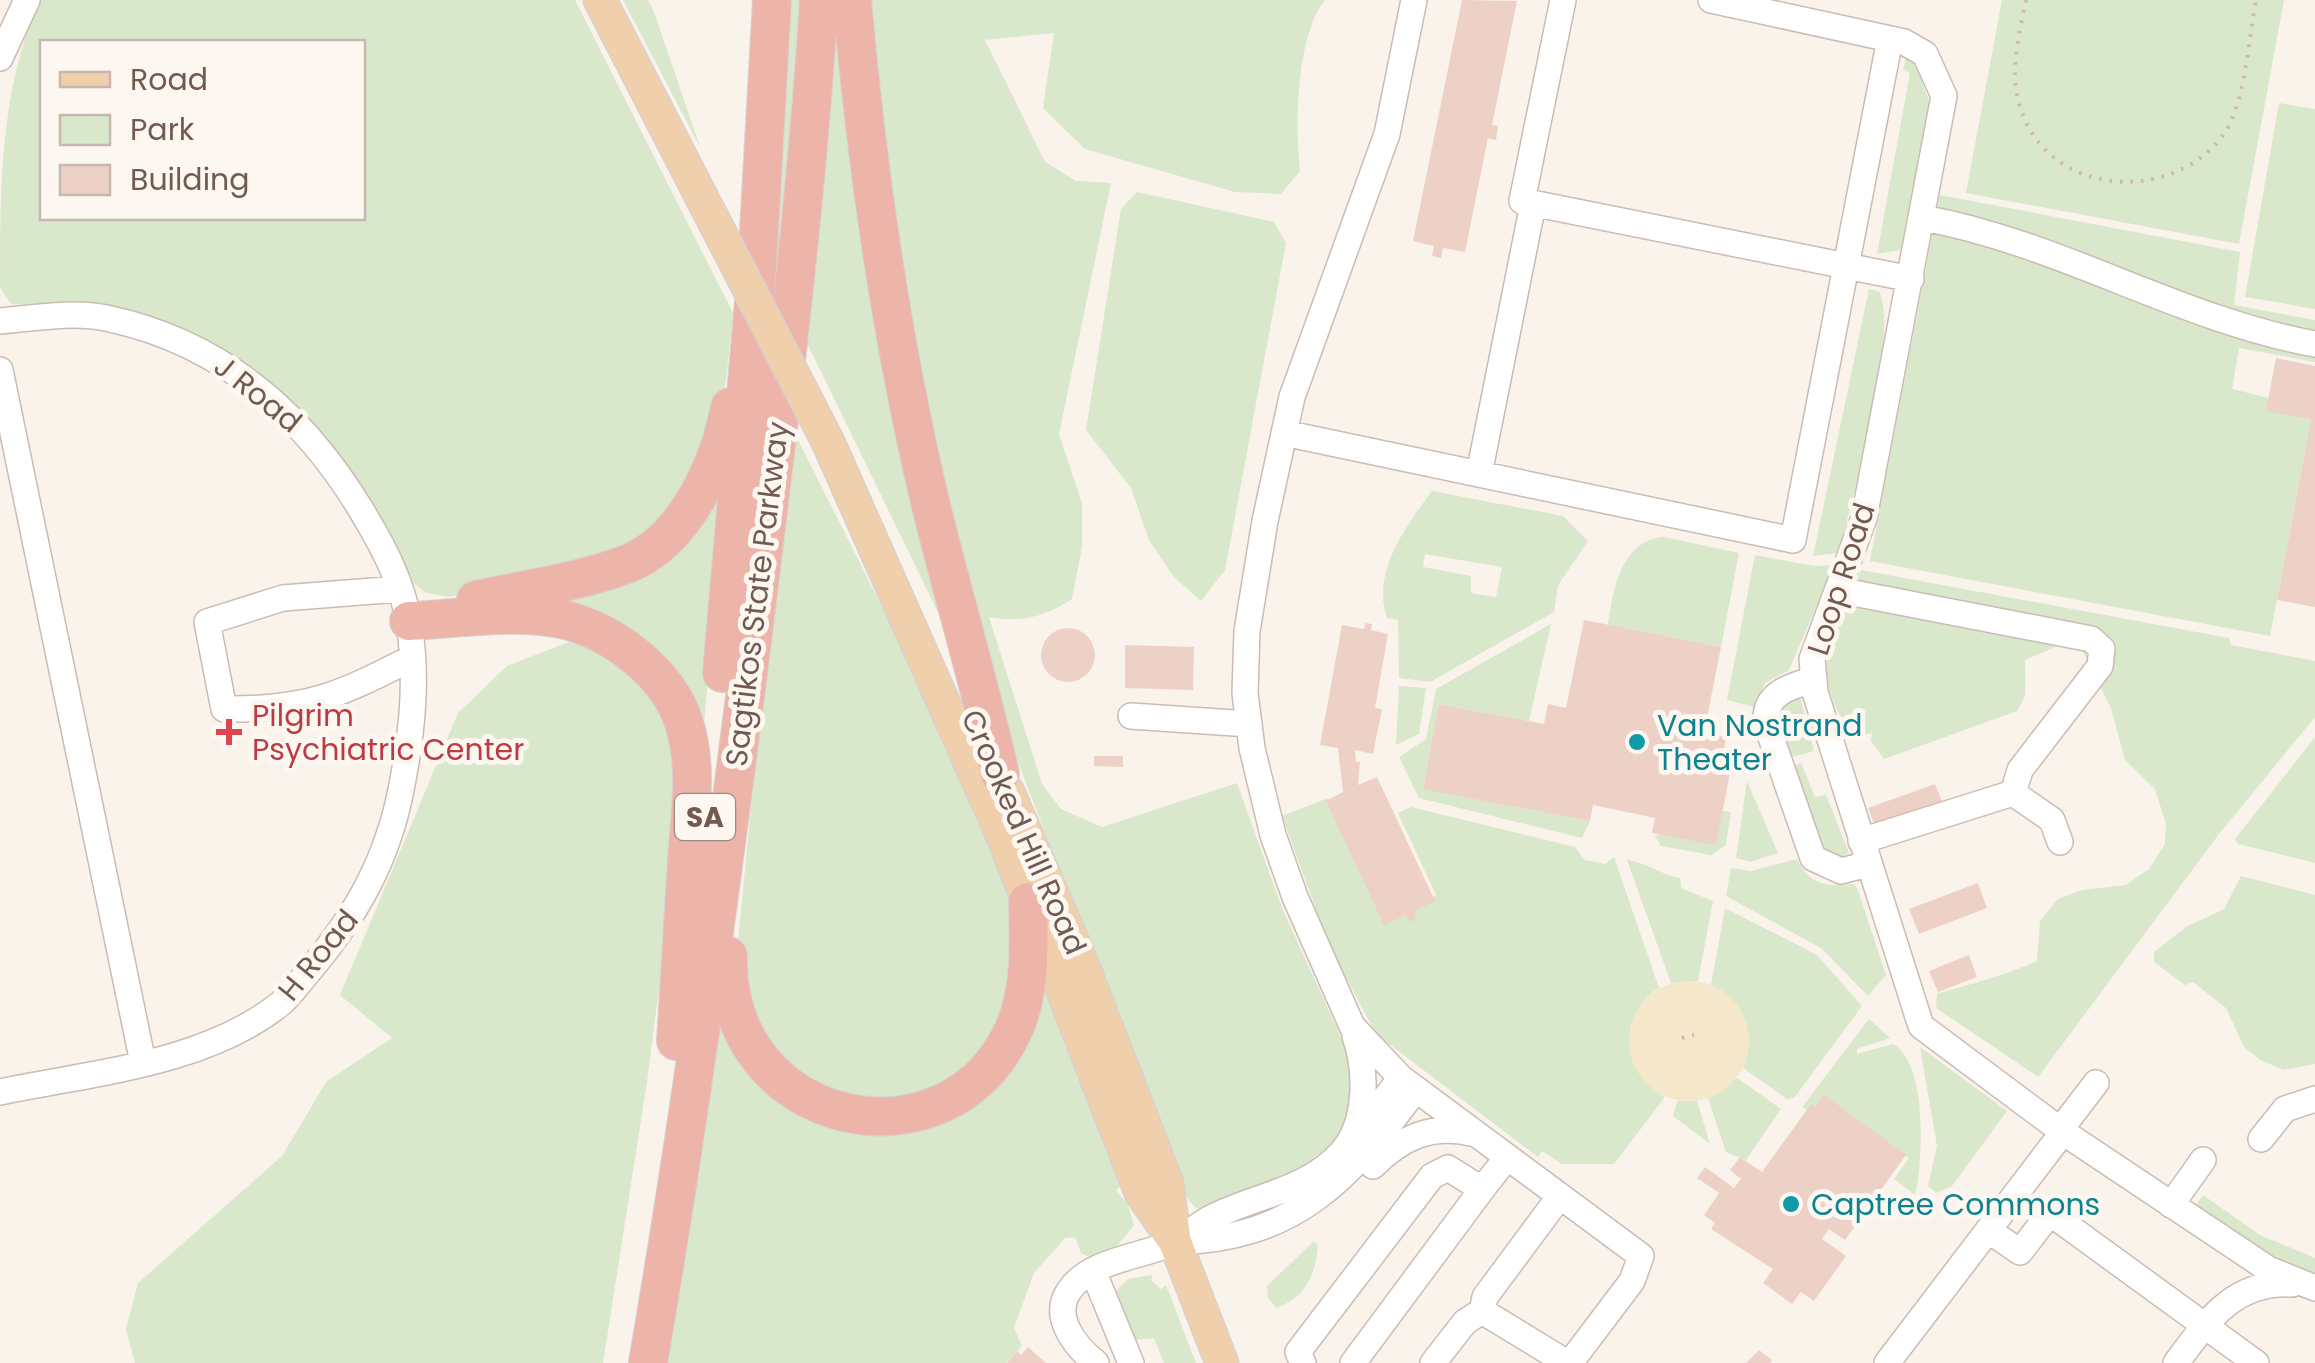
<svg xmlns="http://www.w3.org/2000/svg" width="2315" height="1363" font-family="Poppins,sans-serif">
<rect width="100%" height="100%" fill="#faf3eb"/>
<path fill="#d9e7cb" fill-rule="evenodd" d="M40 0H575L733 313 726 382 705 463 662 528 596 567 448 597 426 593 405 576 332 448 275 386 198 335 88 306 11 304 0 287C0 189 0 87 40 0ZM42 42H362V218H42Z
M623 0H648L654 12 700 147Z
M784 0H809L783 276 773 263Z
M831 0 948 633 808 345 795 434 942 726 1004 870 1015 923 1014 989 995 1045 952 1086 898 1106 836 1103 785 1074 748 1022 736 960Z
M864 0H1325C1296 36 1295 125 1300 171L1281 194 1235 192 1085 149 1043 108 1054 33 985 40 1045 162 1076 181 1111 183 1059 434 1082 503V547L1072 599C1045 617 1020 623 989 617L1042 784 1061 809 1102 827 1237 783 1282 908 1356 1070 1352 1104 1343 1130 1327 1148 1284 1179 1209 1212 1195 1207 1183 1193 1008 736 922 418Z
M2002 0H2284L2239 244 1966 193Z
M1906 57 1914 59 1930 104 1904 241 1900 250 1877 254 1910 73 1903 70Z
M2279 103 2315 109V309L2245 297Z
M1137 192 1274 222 1286 243 1225 570 1201 601 1173 576 1149 540 1131 488 1086 430 1121 209Z
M1940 195 2240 252 2234 305 2315 320V362L2239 348 2232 389 2269 398 2311 419 2270 636 1870 561Z
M1869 289 1879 291C1900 334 1851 499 1839 553L1813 556Z
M728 465 701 755 672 673 541 605 592 589Z
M1432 491 1563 516 1588 541 1558 585 1554 612 1430 682 1399 678 1398 620 1387 618C1371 572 1407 525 1432 491ZM1425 554 1502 567 1496 597 1471 593V576L1423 567Z
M1664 537 1739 553 1721 647 1608 625C1613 590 1621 540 1664 537Z
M1755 555 1814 566 1834 565 1789 670 1765 683 1754 707 1727 700Z
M1861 570 2229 638 2231 645 2315 661V717L2219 834 2038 1077 1936 1008 1937 994C1973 983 2002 977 2037 961L2040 921 2058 899 2082 890 2126 885 2149 869 2165 844 2166 824 2155 789 2125 760 2111 708 2076 638 2025 660V696L2017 711 1884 759 1871 741 1872 733 1853 737C1805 666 1832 642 1861 570Z
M1551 624 1529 721 1440 704 1423 788 1590 821 1582 838 1419 798 1399 757 1426 739 1436 689Z
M587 635 669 712 681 815 647 1082 603 1363H135L126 1329 138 1283 282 1156 326 1082 392 1038 340 995 458 713 507 666Z
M1399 686 1426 688 1419 734 1396 745Z
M1800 697 1814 751 1789 758 1778 719 1786 703Z
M2315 737V863L2238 844 2235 839Z
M1801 763 1815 797 1826 795 1849 853 1839 858 1825 852 1793 767Z
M1747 781 1778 853 1750 862 1736 858Z
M1328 798 1386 920 1436 895 1398 813 1411 807 1575 847 1585 860 1605 864 1614 857 1659 988C1616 1015 1622 1074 1665 1097L1614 1164H1562L1542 1151 1538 1157 1376 1034 1330 948 1282 816Z
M1723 811 1731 812 1726 845 1711 855 1661 846 1655 836Z
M1797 859C1809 885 1827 887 1854 884L1858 890 1886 975 1868 996 1821 948 1726 896 1731 868 1751 871Z
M1627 860C1651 864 1661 875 1680 878L1681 888 1713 901 1698 981 1671 983Z
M2241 876 2315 895V1064L2284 1070 2260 1060 2244 1047 2226 1008 2193 982 2185 985 2154 962V952L2186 927 2224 909Z
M1725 908 1817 955 1862 1006 1794 1098 1787 1099 1743 1068 1746 1059 1722 991 1711 985Z
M1037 969 1121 1176 1117 1178 1121 1186 1116 1190 1128 1205 1134 1225 1113 1251 1089 1257 1081 1253 1075 1237 1065 1238 1034 1273 1014 1328 1022 1346 1006 1363H659L717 999 773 1094 935 1120Z
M1869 1019 1890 1038 1857 1049V1054L1893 1044C1928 1063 1923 1161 1915 1195L1894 1179 1909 1158 1823 1096 1810 1112 1802 1107Z
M1920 1047 2007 1111 1952 1186 1936 1193 1928 1186 1937 1146Z
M1737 1078 1781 1109 1746 1160 1726 1152 1708 1098Z
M1677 1101H1697L1710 1144 1673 1116Z
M2203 1195 2260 1235 2315 1258V1274L2283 1264 2200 1215 2196 1205Z
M1314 1241 1318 1247C1315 1276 1305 1298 1276 1308L1268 1298 1267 1286Z
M1153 1275 1151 1280 1161 1289 1166 1285 1196 1363H1164L1154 1338 1135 1340 1113 1294 1128 1279Z"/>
<path fill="#f5e7ca" d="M1629 1041a60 60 0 1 1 120 0a60 60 0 1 1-120 0Z"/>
<path fill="#edd1c6" d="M1462 0 1517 1 1492 125 1498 126 1496 140 1488 138 1465 252 1443 248 1441 258 1432 256 1434 246 1413 241Z
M2276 358 2315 366V607L2277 600 2311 419 2266 411Z
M1584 620 1721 647 1704 733 1726 737 1723 756 1733 758 1716 845 1652 833 1655 818 1593 805 1590 821 1423 789 1439 704 1544 724 1548 704 1566 708Z
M1365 623 1372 624 1371 630 1388 634 1375 708 1382 709 1373 754 1355 750 1356 762H1360L1358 785 1377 777 1435 901 1414 911 1417 918 1409 922 1406 915 1384 925 1326 801 1343 792 1338 748 1320 745 1342 625 1364 629Z
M1041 655a27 27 0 1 1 54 0a27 27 0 1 1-54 0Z
M1125 645 1194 647 1193 690 1125 688Z
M1094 756H1123V767L1094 766Z
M1935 784 1944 807 1877 831 1868 808Z
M1978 883 1987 908 1919 934 1909 909Z
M1969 955 1977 977 1938 992 1929 971Z
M1823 1094 1906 1155 1845 1240 1829 1229 1822 1239 1846 1256 1814 1301 1801 1292 1792 1304 1763 1283 1773 1269 1711 1229 1715 1223 1704 1215 1719 1193 1697 1178 1705 1167 1734 1188 1741 1179 1730 1170 1740 1157 1762 1172 1811 1104 1815 1107Z
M1028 1347 1046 1363H1007L1017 1351 1021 1355Z
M1759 1350 1772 1360 1770 1363H1746Z"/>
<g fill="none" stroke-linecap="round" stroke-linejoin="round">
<defs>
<path id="minor" d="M1414 0 1387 134 1292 397 1265 521 1247 631 1245 693 1252 748 1273 835 1295 897 1352 1026 1401 1078 1641 1256 1632 1281 1570 1363
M1563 0 1522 201 1911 279
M1711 0 1904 42 1925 54 1944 96 1864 518 1812 659 1815 692 1921 1026 2063 1132 2268 1269 2315 1288
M0 58 27 0
M1923 218C2060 243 2179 319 2315 344
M0 321C34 318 72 311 106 318 221 342 304 414 363 513 384 548 403 584 409 624 418 680 412 734 401 790 387 861 356 915 310 970 300 981 291 995 280 1004 205 1064 91 1073 0 1092
M0 370 143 1063
M1284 433 1793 540 1890 39
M1479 474 1533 204
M399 589 283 598 207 622 224 709C309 710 339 695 412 658
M1838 590 2091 639 2102 649 2100 666 2020 770 2013 793
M1812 680C1788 687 1764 694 1766 723L1813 858 1841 871 1868 864
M1131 716 1249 724
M1861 841 2013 793 2052 820 2060 842
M2060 1130 2096 1083
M1358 1133 1401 1078
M2261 1139 2285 1109 2315 1099
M1373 1166C1401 1138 1430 1124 1471 1133
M1560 1196 1485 1297 1482 1311 1567 1363
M2171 1205 2203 1160
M1988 1230 2020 1252 2050 1213 2256 1363
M1175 1242C1296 1239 1348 1180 1416 1089
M1093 1271 1131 1363
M1096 1363C1076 1347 1051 1317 1069 1291 1089 1260 1141 1257 1172 1243 1186 1237 1197 1225 1211 1218 1255 1195 1305 1192 1341 1153 1368 1123 1367 1071 1355 1036
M1303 1363 1298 1352 1432 1176 1448 1168 1475 1185 1486 1184 1507 1158
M1353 1363 1486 1184
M1433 1363 1465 1322 1482 1311
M1887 1363 2063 1132
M2176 1363C2208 1320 2234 1281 2292 1284"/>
<path id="major" d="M600 0 701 196
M828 442 1004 839 1141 1193 1175 1242 1222 1363
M1008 792 1079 956 1167 1183 1174 1236"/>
<path id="highway" d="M852 0C867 171 892 343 932 510 954 598 980 686 1000 774
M476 600C526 589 580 582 627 564 686 541 719 464 730 407
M409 621C458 619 513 609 561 619 611 630 668 672 684 723 698 766 690 815 687 859 683 919 680 980 676 1041
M722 673 757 267 772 0
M728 956C724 1130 953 1177 1016 1024 1031 986 1029 942 1028 902
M648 1363C692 1107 726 851 758 593 782 396 807 198 819 0"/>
</defs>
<use href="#minor" stroke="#ccbbb2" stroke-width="28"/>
<use href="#major" stroke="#d8d1ce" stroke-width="35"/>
<use href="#highway" stroke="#d8d1ce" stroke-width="40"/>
<path stroke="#d2b5a9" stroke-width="4" stroke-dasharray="2.5 8" stroke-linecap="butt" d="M2026 0C2020 31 2010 67 2018 99 2040 196 2170 208 2224 134 2245 104 2249 37 2256 0
M1682 1038 1694 1035"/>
<use href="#minor" stroke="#fff" stroke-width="25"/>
<use href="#major" stroke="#f0d0ac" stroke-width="32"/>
<use href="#highway" stroke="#edb5aa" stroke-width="38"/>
<defs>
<path id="major-bridge" d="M701 196 828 442"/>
</defs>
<use href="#major-bridge" stroke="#d8d1ce" stroke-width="35" stroke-linecap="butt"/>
<use href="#major-bridge" stroke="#f0d0ac" stroke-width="32"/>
</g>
<path fill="#e0444e" stroke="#fdf7f1" stroke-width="4" d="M224 717h10v10h10v10h-10v10h-10v-10h-10v-10h10z"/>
<g fill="#0f9aa8" stroke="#fdf7f1" stroke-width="4">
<circle cx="1637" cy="742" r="10"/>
<circle cx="1791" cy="1204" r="10"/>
</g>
<g text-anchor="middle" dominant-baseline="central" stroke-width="10" stroke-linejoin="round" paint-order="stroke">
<rect fill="#fdf7f1" stroke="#9c8981" stroke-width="2.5" x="675" y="794" width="60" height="46" rx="8"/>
<g font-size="28" font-weight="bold" fill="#735a51">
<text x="705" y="817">SA</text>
</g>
<g font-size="30" fill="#735a51" stroke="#fdf7f1">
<text transform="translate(258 394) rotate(39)">J Road</text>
<text transform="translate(1841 579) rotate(-72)">Loop Road</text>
<text transform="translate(757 594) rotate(-83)">Sagtikos State Parkway</text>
<text transform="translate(1024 832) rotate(66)">Crooked Hill Road</text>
<text transform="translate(318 955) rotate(-51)">H Road</text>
</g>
<g font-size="30" fill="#be3a42" stroke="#fdf7f1" text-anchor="start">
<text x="252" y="715">Pilgrim<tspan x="252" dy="34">Psychiatric Center</tspan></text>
</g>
<g font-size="30" fill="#0d838f" stroke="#fdf7f1" text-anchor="start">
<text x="1657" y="725">Van Nostrand<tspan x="1657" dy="34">Theater</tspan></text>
<text x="1811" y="1204">Captree Commons</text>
</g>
</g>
<rect x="40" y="40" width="325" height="180" fill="#fdf7f1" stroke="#c6b8b1" stroke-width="2.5"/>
<rect x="60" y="72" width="50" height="15" fill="#f0d0ac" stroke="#c6b8b1" stroke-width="2.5"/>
<text x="130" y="90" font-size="30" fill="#735a51">Road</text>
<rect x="60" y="115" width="50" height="30" fill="#d9e7cb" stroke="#c6b8b1" stroke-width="2.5"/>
<text x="130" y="140" font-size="30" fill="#735a51">Park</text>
<rect x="60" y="165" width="50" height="30" fill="#edd1c6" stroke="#c6b8b1" stroke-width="2.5"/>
<text x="130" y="190" font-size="30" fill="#735a51">Building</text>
</svg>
